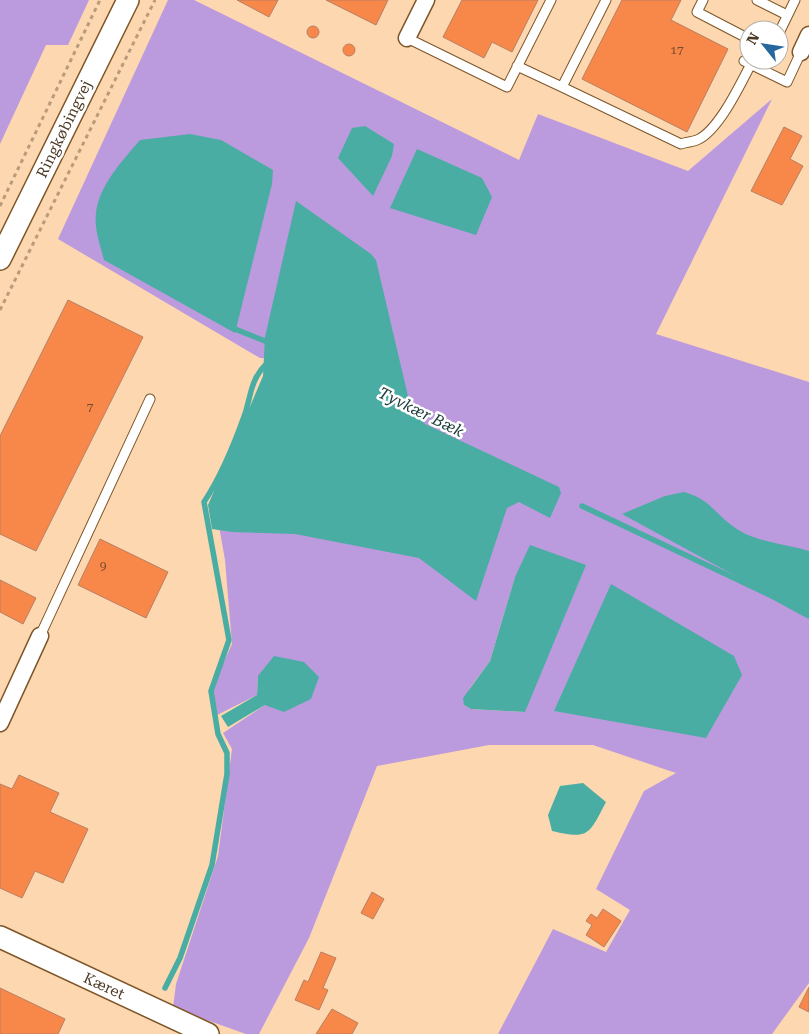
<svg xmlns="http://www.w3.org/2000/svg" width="809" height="1034" font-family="'Roboto Serif',serif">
<rect width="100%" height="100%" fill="#fcd7b0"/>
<path fill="#bc9ade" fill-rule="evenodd" d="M0 0H89L68 45H46L0 144Z
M168 0H194L519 160 538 114 688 171 772 99 656 334 809 382V983L772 1034H498L553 929 606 952 630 910 596 889 644 791 676 773 593 745H489L377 766 309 938 259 1034H246L173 1008 176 984 218 856 232 749 223 733 265 705 258 676 257 695 215 716 213 686 232 644 225 560 216 509 278 359 260 358 58 239ZM515 577 524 712 471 709 464 705 470 688 490 661Z"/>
<path fill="#49ada4" d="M365 126 394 144 392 156 373 196 338 158 352 128Z
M190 134 221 140 273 170 272 184 235 333 104 260C100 245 94 228 96 213 99 185 123 160 140 140Z
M417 149 482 178 492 197 476 235 390 208Z
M296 201 371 254 376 260 411 409 425 424 559 487 561 493 550 518 519 502 507 508 476 601 419 558 295 534 232 532 212 529 208 505 263 376 265 337Z
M684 492C710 499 714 513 734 527 754 542 786 544 809 551V616L622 514 665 496Z
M530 545 586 565 525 712 471 709 464 705 463 698 490 661 515 577Z
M611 584 734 656 742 675 706 738 554 711Z
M274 656 304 662 319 677 311 699 284 712 265 705 228 727 221 716 257 695 258 676Z
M583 783 606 802C589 834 590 840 552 831L548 815 560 786Z"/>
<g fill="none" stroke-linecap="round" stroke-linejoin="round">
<path stroke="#49ada4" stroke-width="5.5" d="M230 327 270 343
M582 506 774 597 809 616
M165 988 180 958 212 865 227 774V753L218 734 211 691 229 640 204 502C222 475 234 445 245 414 252 392 250 380 268 362"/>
</g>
<path fill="#f8874a" stroke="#b87f63" d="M237 0H278L269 17Z
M326 0H388L376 25Z
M462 0H538L512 52 492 42 484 58 443 37Z
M622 0H681L671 20 728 49 687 132 582 79Z
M307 32a6 6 0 1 1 12 0a6 6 0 1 1-12 0Z
M343 50a6 6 0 1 1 12 0a6 6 0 1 1-12 0Z
M784 127 802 136 790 159 803 166 782 205 751 191Z
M68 300 143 337 36 551 0 534V436Z
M100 539 168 572 146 618 78 585Z
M0 580 36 598 23 624 0 612Z
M19 775 59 793 50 812 88 829 63 883 35 871 22 898 0 888V784L12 789Z
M372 892 384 899 373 919 361 913Z
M603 909 621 921 604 947 586 935 592 925 586 921 591 914 597 918Z
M321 952 336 958 323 988 328 990 319 1010 295 1000 304 980 308 982Z
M809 987V1012L799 1007Z
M0 988 65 1019 58 1034H0Z
M332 1009 358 1023 352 1034H316Z"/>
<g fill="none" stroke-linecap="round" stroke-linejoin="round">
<defs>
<path id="service" d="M606 0 562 87 681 144C686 142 692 142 697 140 719 131 742 81 753 60
M703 0 697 12 749 39
M757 0 787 15
M779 33 795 0
M407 38 507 87 551 0
M744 61 787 82 801 52
M517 66 562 87
M40 636 150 399"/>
<path id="minor" d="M407 38 426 0
M801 52 809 35
M0 723 40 636"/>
<path id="tertiary" d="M0 259 128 0
M0 937 208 1034"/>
</defs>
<use href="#service" stroke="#7d5527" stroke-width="11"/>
<use href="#minor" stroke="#7d5527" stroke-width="19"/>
<use href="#tertiary" stroke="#7d5527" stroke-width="24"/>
<path stroke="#b99b7b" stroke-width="3" stroke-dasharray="4 4" stroke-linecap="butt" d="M0 206 100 0
M0 310 155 0"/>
<use href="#service" stroke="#fff" stroke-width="9"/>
<use href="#minor" stroke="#fff" stroke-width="16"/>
<use href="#tertiary" stroke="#fff" stroke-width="21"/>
</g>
<g text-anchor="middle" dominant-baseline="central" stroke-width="5" stroke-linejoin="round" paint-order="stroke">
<g font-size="12" fill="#774c2e">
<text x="677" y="50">17</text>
<text x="90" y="407">7</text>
<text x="103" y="566">9</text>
</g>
<g font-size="15" fill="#4c3925" stroke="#fff">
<text transform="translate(64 129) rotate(-64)">Ringkøbingvej</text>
<text transform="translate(104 986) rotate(25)">Kæret</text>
</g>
<g font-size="16" font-style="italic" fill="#1c3b38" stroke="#fff">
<text transform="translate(421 412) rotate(26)">Tyvkær Bæk</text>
</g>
</g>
<g transform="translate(764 45) rotate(300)"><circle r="24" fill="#ffffff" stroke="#b7b0a8"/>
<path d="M0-4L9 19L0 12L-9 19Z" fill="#26689d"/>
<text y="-8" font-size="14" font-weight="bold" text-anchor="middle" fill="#4c3925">N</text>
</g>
</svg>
